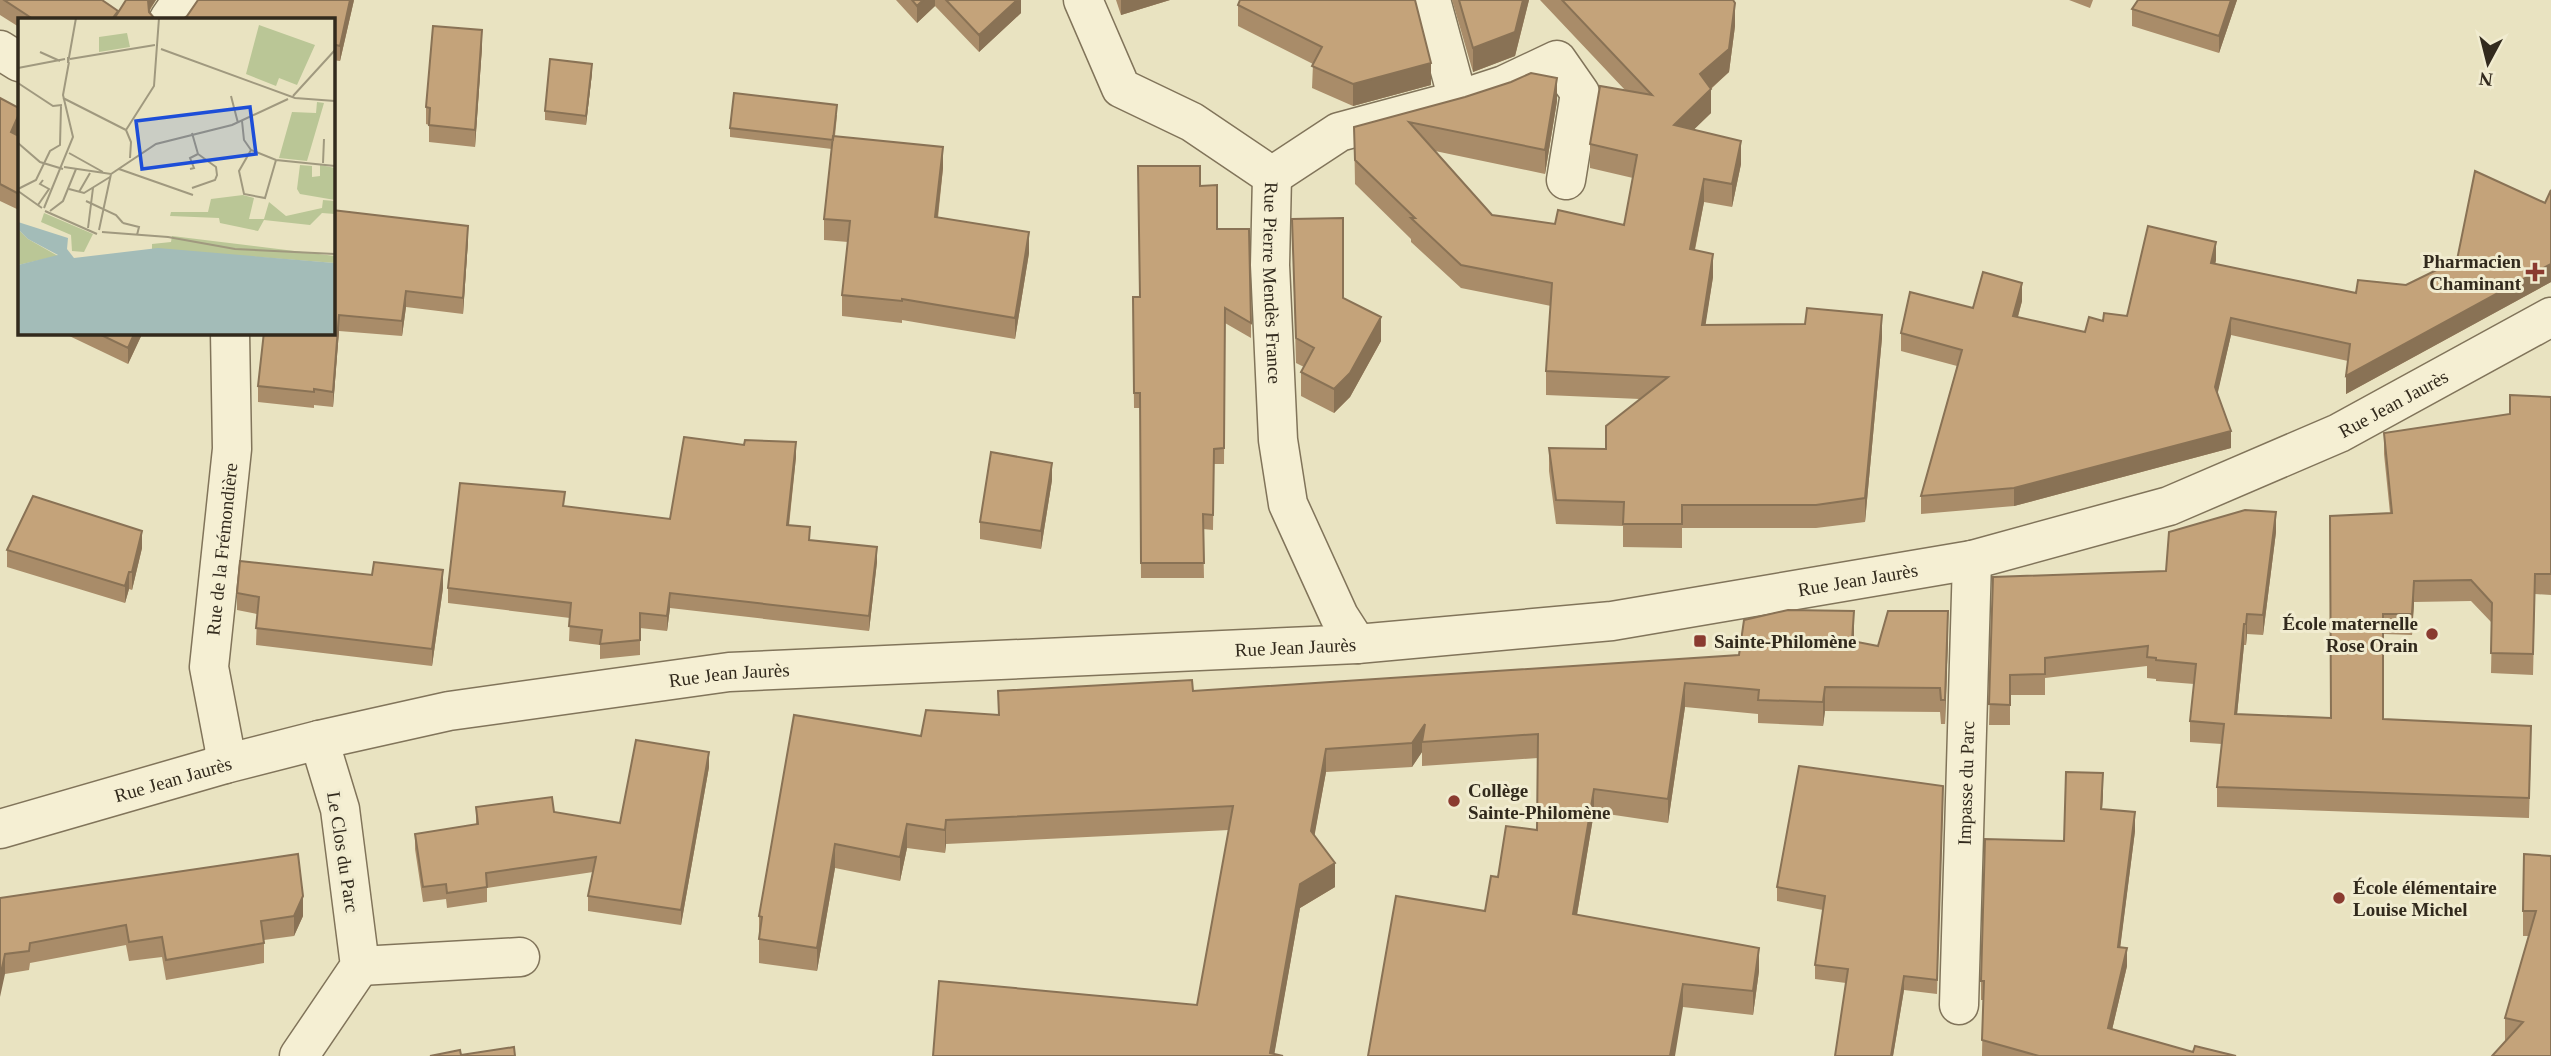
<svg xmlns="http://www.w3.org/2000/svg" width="2551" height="1056" font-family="'Times New Roman',serif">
<rect width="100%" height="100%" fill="#e9e3c1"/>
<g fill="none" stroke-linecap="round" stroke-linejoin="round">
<defs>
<g id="street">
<path id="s1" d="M1083 0 1121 88 1192 122 1272 176 1270 265 1278 440 1288 504 1339 616 1357 644"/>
<path d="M169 19 182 0"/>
<path d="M0 50 19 62"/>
<path d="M1458 100 1504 85 1557 60 1580 93 1566 180"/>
<path d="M1272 176 1339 132 1458 100 1431 0"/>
<path id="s2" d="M225 764 224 746 209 667 232 449 230 332"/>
<path id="s3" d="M0 829 225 764 319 740 449 711 729 672 1357 644 1612 621 1972 560 2169 506 2339 433 2551 317"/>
<path d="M360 966 520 957"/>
<path id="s4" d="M1959 1005 1972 560"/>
<path d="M299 1056 360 966 340 809 319 740"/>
</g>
</defs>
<use href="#street" stroke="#81745a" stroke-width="41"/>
<use href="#street" stroke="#f5efd3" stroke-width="38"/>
</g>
<path fill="#a98c69" d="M0 0H102L118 14 126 0H156L149 12 155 19H19V27L0 15Z
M354 0 340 61 332 60V19Z
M896 0H1021V13L979 52 935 6 917 23Z
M1116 0H1170L1121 15Z
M1452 0H1529L1515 56 1473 72Z
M1540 0H1733L1735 26 1729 72 1711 89V113L1693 130 1741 164 1732 207 1704 202 1695 250 1713 277 1705 325 1882 338 1865 522 1816 528H1682V548L1623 547V526L1556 524 1549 471V448L1606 449 1640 399 1546 395V371L1551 306 1461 288 1411 242V239L1355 184 1354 127 1557 101 1545 174 1435 151 1492 215 1555 224 1624 225 1633 178 1590 168V144L1625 90Z
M2069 0H2093L2090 8Z
M2237 0 2219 53 2132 26V9Z
M1238 5 1431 85 1353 106 1312 88 1313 64 1238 26Z
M482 47 475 147 429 142V125L426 124V107Z
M592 73 586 125 545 120V111Z
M0 98 19 108V130L17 135 19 136V210L0 201Z
M837 115 835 136 943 168 938 218 1029 253 1015 339 902 320V323L842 316V295L848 242 824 240V219L832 149 730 137V128Z
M1200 186 1251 323V338L1225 323 1224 464H1214L1213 530 1203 529 1204 578H1141L1140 408H1134L1133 312 1139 297Z
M332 210 468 241 463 314 406 307 402 336 339 331 333 407 314 405V408L258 402V386Z
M1292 219 1343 298 1381 341 1350 397 1334 413 1301 396V372L1304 367 1296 363Z
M2216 260 2215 264 2356 293 2406 285 2551 282 2346 394 2348 361 2231 335 2217 394 2231 448 2014 506 1921 514V496L1957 366 1901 351V333L1973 308 2022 301 2018 317 2085 332 2103 321 2127 316Z
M61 332H143L128 364Z
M2551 397V595L2535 594 2533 675 2491 673 2492 623 2471 601 2414 602 2412 635 2383 634V719L2531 746 2529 818 2217 807V787L2222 744 2190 742V721L2194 684 2156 681V679L2147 678V666L2045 678V695H2010V725H1989L1993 577 2166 571 2276 532 2263 635 2247 634 2246 645H2244L2237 714 2331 718 2390 513 2384 454V433L2510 414Z
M796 457 789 526 810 540 877 562 869 631 670 608 667 631 640 628V655L600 659V645L569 641 570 618 448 603V588L565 506 670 519Z
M1052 480 1041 549 980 539V522Z
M142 548 132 590 129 589 125 603 7 567V550Z
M443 588 432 666 256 645 257 614 237 610V593Z
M1854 635V642L1878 646 1948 635 1945 724H1941L1940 712 1825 711 1823 726 1758 723V714L1685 707 1668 823 1594 812 1577 915 1759 971 1753 1015 1683 1007 1485 911 1498 877 1537 830 1538 758 1422 766V752L1412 767 1326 772 1314 836 1335 887 1300 908 1274 1054 933 1056 1197 1005 1229 830 946 844 945 853 907 848 900 881 835 868 817 971 759 963V916L921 736 998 715V691H1193L1739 655Z
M709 767 681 925 588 911V896L593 872 487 888V902L447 908 446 899 423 902 415 849V834L476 824V807L554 812 620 823Z
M2103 792 2102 809 2135 831 2120 947 2127 966 2112 1030 2193 1052 2236 1056H1982L1983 1000H1981V981L2064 841Z
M1943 800 1937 994 1904 990 1893 1056H1835L1846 983 1815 979V965L1823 910 1777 901V887Z
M2551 856V1056L2505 1042V1018L2529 936H2523V911Z
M0 898 303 916 294 936 264 940V963L166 980 162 957 129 961 126 945 30 963 29 970 5 974Z"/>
<path fill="#897255" d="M148 0H156L151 7 147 17Z
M350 0H354L340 61V46Z
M923 0H935V6L917 23V6Z
M1017 0H1021V13L979 52V35Z
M1121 0H1170L1121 15Z
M1523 0H1529L1515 56 1473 72V48Z
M2231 0H2237L2219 53V36Z
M1735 3V26L1729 72 1700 98V74Z
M482 30V47L475 147V130Z
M1431 63V85L1353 106V84Z
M592 64V73L586 125V116Z
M1557 78V101L1545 174V150Z
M1711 89V113L1674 149V125Z
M19 114V130L11 149V132Z
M1741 141V164L1732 207V184Z
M943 147V168L935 239V217Z
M1704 179V202L1690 273V249Z
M468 226V241L463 314V298Z
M1029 232V253L1015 339V318Z
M2216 242V260L2211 281V263Z
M1713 254V277L1702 348V325Z
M2551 264V282L2346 394V376Z
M2022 283V301L2013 334V316Z
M406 291V307L402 336V321Z
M339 315V331L333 407V392Z
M1882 315V338L1865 522V498Z
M1381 317V341L1350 397 1334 413V389Z
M2231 318V335L2215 405V387Z
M135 332H143L128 364V348Z
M2231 431V448L2014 506V488Z
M796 442V457L787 540V525Z
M1052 463V480L1041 549V531Z
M2276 512V532L2263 635V615Z
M142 531V548L132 590V572Z
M877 547V562L869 631V616Z
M443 570V588L432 666V649Z
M129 572V589L125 603V586Z
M2414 581V602L2412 635V614Z
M670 593V608L667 631V616Z
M1854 611V635L1852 665V641Z
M1948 611V635L1945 724V700Z
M2247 614V634L2246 645V624Z
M2244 624V645L2235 735V714Z
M1685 683V707L1668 823V799Z
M1825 687V711L1823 726V702Z
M1425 724 1422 742V752L1412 767V743Z
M1326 749V772L1311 855V831Z
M709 752V767L681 925V910Z
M2103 773V792L2101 827V809Z
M1594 789V812L1573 938V914Z
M2135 812V831L2118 965V947Z
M946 820V844L945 853V830Z
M907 824V848L900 881V857Z
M835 844V868L817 971V948Z
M1335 863V887L1300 908 1274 1056H1270L1300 884Z
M303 896V916L294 936V916Z
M1759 948V971L1753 1015V991Z
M2127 948V966L2108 1047V1028Z
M5 954V974L0 997V977Z
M1904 976V990L1893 1056H1891Z
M1683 984V1007L1675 1056H1670Z"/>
<path fill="#c4a37a" stroke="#897255" stroke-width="2" d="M4 0H102L118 11 112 19H33Z
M126 0H148L149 12 155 19H114Z
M198 0H350L340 46 332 44V19H183L187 16Z
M912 0H923L917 6Z
M946 0H1017L979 35Z
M1240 0H1415L1431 63 1353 84 1312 66 1322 47 1238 5Z
M1459 0H1523L1515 32 1473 48Z
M1562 0H1733L1735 3 1729 49 1700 74 1711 89 1674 125 1741 141 1732 184 1704 179 1690 249 1713 254 1702 325 1805 324 1807 308 1882 315 1865 498 1816 505H1682V524H1623L1624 502 1556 500 1549 448 1606 449V426L1668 377 1546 371 1552 283 1461 265 1411 218H1415L1355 160 1354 127 1465 97 1511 82 1531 73 1557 78 1545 150 1409 122 1492 215 1555 224 1558 210 1624 225 1637 155 1590 144 1600 86 1652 95Z
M2138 0H2231L2219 36 2132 9Z
M433 26 482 30 475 130 429 125 430 108 426 107Z
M550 59 592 64 586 116 545 111Z
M734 93 837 105 833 140 730 128Z
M0 98 19 108V114L11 132 19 136V194L0 184Z
M833 136 943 147 935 217 1029 232 1015 318 902 299V301L842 295 850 221 824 219Z
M1138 166H1200V186L1217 185V229H1249L1251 323 1225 308 1224 448 1214 449 1213 515 1203 514 1204 563H1141L1140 393H1134L1133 297H1140Z
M2475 171 2545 203 2551 190V264L2346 376 2350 344 2231 318 2215 387 2231 431 2014 488 1921 496 1962 350 1901 333 1910 292 1973 308 1983 272 2022 283 2013 316 2085 332 2089 317 2103 321 2104 313 2127 316 2148 226 2216 242 2211 263 2356 293 2358 280 2406 285 2457 260Z
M332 210 468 226 463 298 406 291 402 321 339 315 333 392 314 389V392L258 386 264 332H332Z
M1343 218V298L1381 317 1350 373 1334 389 1301 372 1314 348 1296 338 1292 219Z
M95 332H135L128 348Z
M2510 395 2551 397V574H2535L2533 654 2491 653 2492 603 2471 580 2414 581 2412 614H2383V719L2531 726 2529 798 2217 787 2224 724 2190 721 2196 664 2156 660V658L2147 657 2148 646 2045 658V674L2010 675V705L1989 704 1993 577 2166 571 2169 532 2245 510 2276 512 2263 615 2247 614 2246 624H2244L2235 714 2331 718 2330 516 2392 513 2384 433 2510 414Z
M684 437 744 445 745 440 796 442 787 525 810 527 809 540 877 547 869 616 670 593 667 616 640 613V640L600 644 602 630 569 626 571 603 448 588 460 483 565 492 563 506 670 519Z
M991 452 1052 463 1041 531 980 522Z
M33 496 142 531 132 572H129L125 586 7 550Z
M240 561 372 575 374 562 443 570 432 649 256 628 259 597 237 593Z
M1788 610 1854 611 1852 641 1878 646 1888 611H1948L1945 700H1941L1940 688 1825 687 1823 702 1758 700 1759 690 1685 683 1668 799 1594 789 1573 914 1759 948 1753 991 1683 984 1670 1056H1368L1396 896 1485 911 1491 876 1498 877 1506 826 1537 830 1538 734 1422 742 1425 724 1412 743 1326 749 1311 831 1335 863 1300 884 1270 1053 1283 1056H933L939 981 1197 1005 1233 806 946 820 945 830 907 824 900 857 835 844 817 948 759 939 762 917 759 916 794 715 921 736 926 710 999 715 998 691 1192 680 1193 691 1739 655 1744 620Z
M636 740 709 752 681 910 588 896 596 857 486 873 487 887 447 893 446 884 423 887 415 834 478 824 476 807 552 797 554 812 620 823Z
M1799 766 1943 786 1937 980 1904 976 1891 1056H1835L1848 969 1815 965 1825 896 1777 887Z
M2066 772 2103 773 2101 809 2135 812 2118 947 2127 948 2108 1028 2193 1052 2195 1046 2236 1056H2039L1982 1040 1984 981H1981L1985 839 2064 841Z
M298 854 303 896 294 916 261 921 264 943 166 960 162 937 129 942 126 925 30 943 29 951 5 954 0 977V898Z
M2524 854 2551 856V1056H2492L2523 1022 2505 1018 2536 911H2523Z
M514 1047 515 1056H430L460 1050 461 1055Z"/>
<g fill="#8a3b30" stroke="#f1ecd0" stroke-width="2.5">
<path d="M2531.5 261.5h7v7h7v7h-7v7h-7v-7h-7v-7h7z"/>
<circle cx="2432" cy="634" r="7"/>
<rect x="1693" y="634" width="14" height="14" rx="3.5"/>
<circle cx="1454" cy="801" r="7"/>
<circle cx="2339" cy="898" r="7"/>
</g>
<g text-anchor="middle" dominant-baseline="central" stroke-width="6" stroke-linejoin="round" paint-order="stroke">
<g font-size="19" font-weight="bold" fill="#322a1d" stroke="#f1ecd0" text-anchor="start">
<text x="2521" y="261" text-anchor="end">Pharmacien<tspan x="2521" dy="22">Chaminant</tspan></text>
<text x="2418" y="623" text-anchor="end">École maternelle<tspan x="2418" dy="22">Rose Orain</tspan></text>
<text x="1714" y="641">Sainte-Philomène</text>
<text x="1468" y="790">Collège<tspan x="1468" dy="22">Sainte-Philomène</tspan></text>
<text x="2353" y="887">École élémentaire<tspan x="2353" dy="22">Louise Michel</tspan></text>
</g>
<g font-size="19" fill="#322a1d" stroke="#f1ecd0">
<text stroke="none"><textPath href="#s1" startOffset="378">Rue Pierre Mendès France</textPath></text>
<text stroke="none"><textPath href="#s3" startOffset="2448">Rue Jean Jaurès</textPath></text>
<text stroke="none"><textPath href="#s2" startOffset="217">Rue de la Frémondière</textPath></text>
<text stroke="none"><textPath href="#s3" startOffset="1881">Rue Jean Jaurès</textPath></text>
<text stroke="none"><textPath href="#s3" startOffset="1314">Rue Jean Jaurès</textPath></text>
<text stroke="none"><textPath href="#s3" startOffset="747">Rue Jean Jaurès</textPath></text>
<text stroke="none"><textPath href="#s3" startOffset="180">Rue Jean Jaurès</textPath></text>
<text stroke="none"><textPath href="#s4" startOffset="222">Impasse du Parc</textPath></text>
<text transform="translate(343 852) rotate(81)">Le Clos du Parc</text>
</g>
</g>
<g transform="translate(18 18)">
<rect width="317" height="317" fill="#e9e3c1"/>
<path d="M241 7 297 27 279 67 261 60 258 68 228 56ZM109 15 112 29 81 34V19ZM299 84 306 85 289 143 261 140 274 94 298 95ZM282 147 294 148V159L302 158V147L317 150V182L282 176 279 171ZM225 177 236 180 231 201H246L251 184 268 198 304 190 305 182 317 183V196L304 195 292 207 246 202 240 213 202 205 201 200 152 198 153 194H190L193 181ZM26 195 75 216 66 234 54 233 53 217 23 204ZM0 211 10 221 40 238 0 247ZM154 218 317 238V245L134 231V226L153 224Z" fill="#bac696"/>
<path d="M0 204 50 220 49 231 56 240 140 230 317 245V317H0V247L40 237 10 221 0 211Z" fill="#a3bcb8"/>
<path fill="none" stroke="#a0997f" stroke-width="2" d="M143 31 277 80 317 83M22 34 42 43M50 39V45L58 0M52 41 137 27M0 50 47 41M0 65 35 88 44 87M213 78 220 105M275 78 317 32M45 80 108 112M224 103 226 122 233 132 258 142 317 148M108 112 136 68 141 0M108 112 113 124 112 140M174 115 180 136 198 149 199 157 197 162 174 170M0 125 22 144 45 151M233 132 221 153 226 176 247 180 258 142M51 135 85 154M305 145 306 121M46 149 93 156 138 126 214 107 270 81M101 151 175 177M172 151 176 150 172 140 180 136M0 171 18 162 32 133 42 127 43 88M51 171 66 175 92 159M0 173 24 190M61 174 72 155M68 183 98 197 105 205M20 187 31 171 22 166 25 162M26 190 55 119 45 77 51 44M27 193 79 216M32 193 45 183 58 151M105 205 121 209 119 217M70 210 75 170M81 212 93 156M84 214 150 219 217 231 317 236"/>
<path fill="#1d4ed8" fill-opacity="0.15" stroke="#1d4ed8" stroke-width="3.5" d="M232 89 238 136 124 151 118 103Z"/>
<rect width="317" height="317" fill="none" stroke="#322a1d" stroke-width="3.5"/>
</g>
<g transform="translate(2488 63) rotate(187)" stroke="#f1ecd0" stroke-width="5" paint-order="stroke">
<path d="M0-5L12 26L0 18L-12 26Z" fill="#322a1d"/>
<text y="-10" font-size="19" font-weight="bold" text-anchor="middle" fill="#322a1d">N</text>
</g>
</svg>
